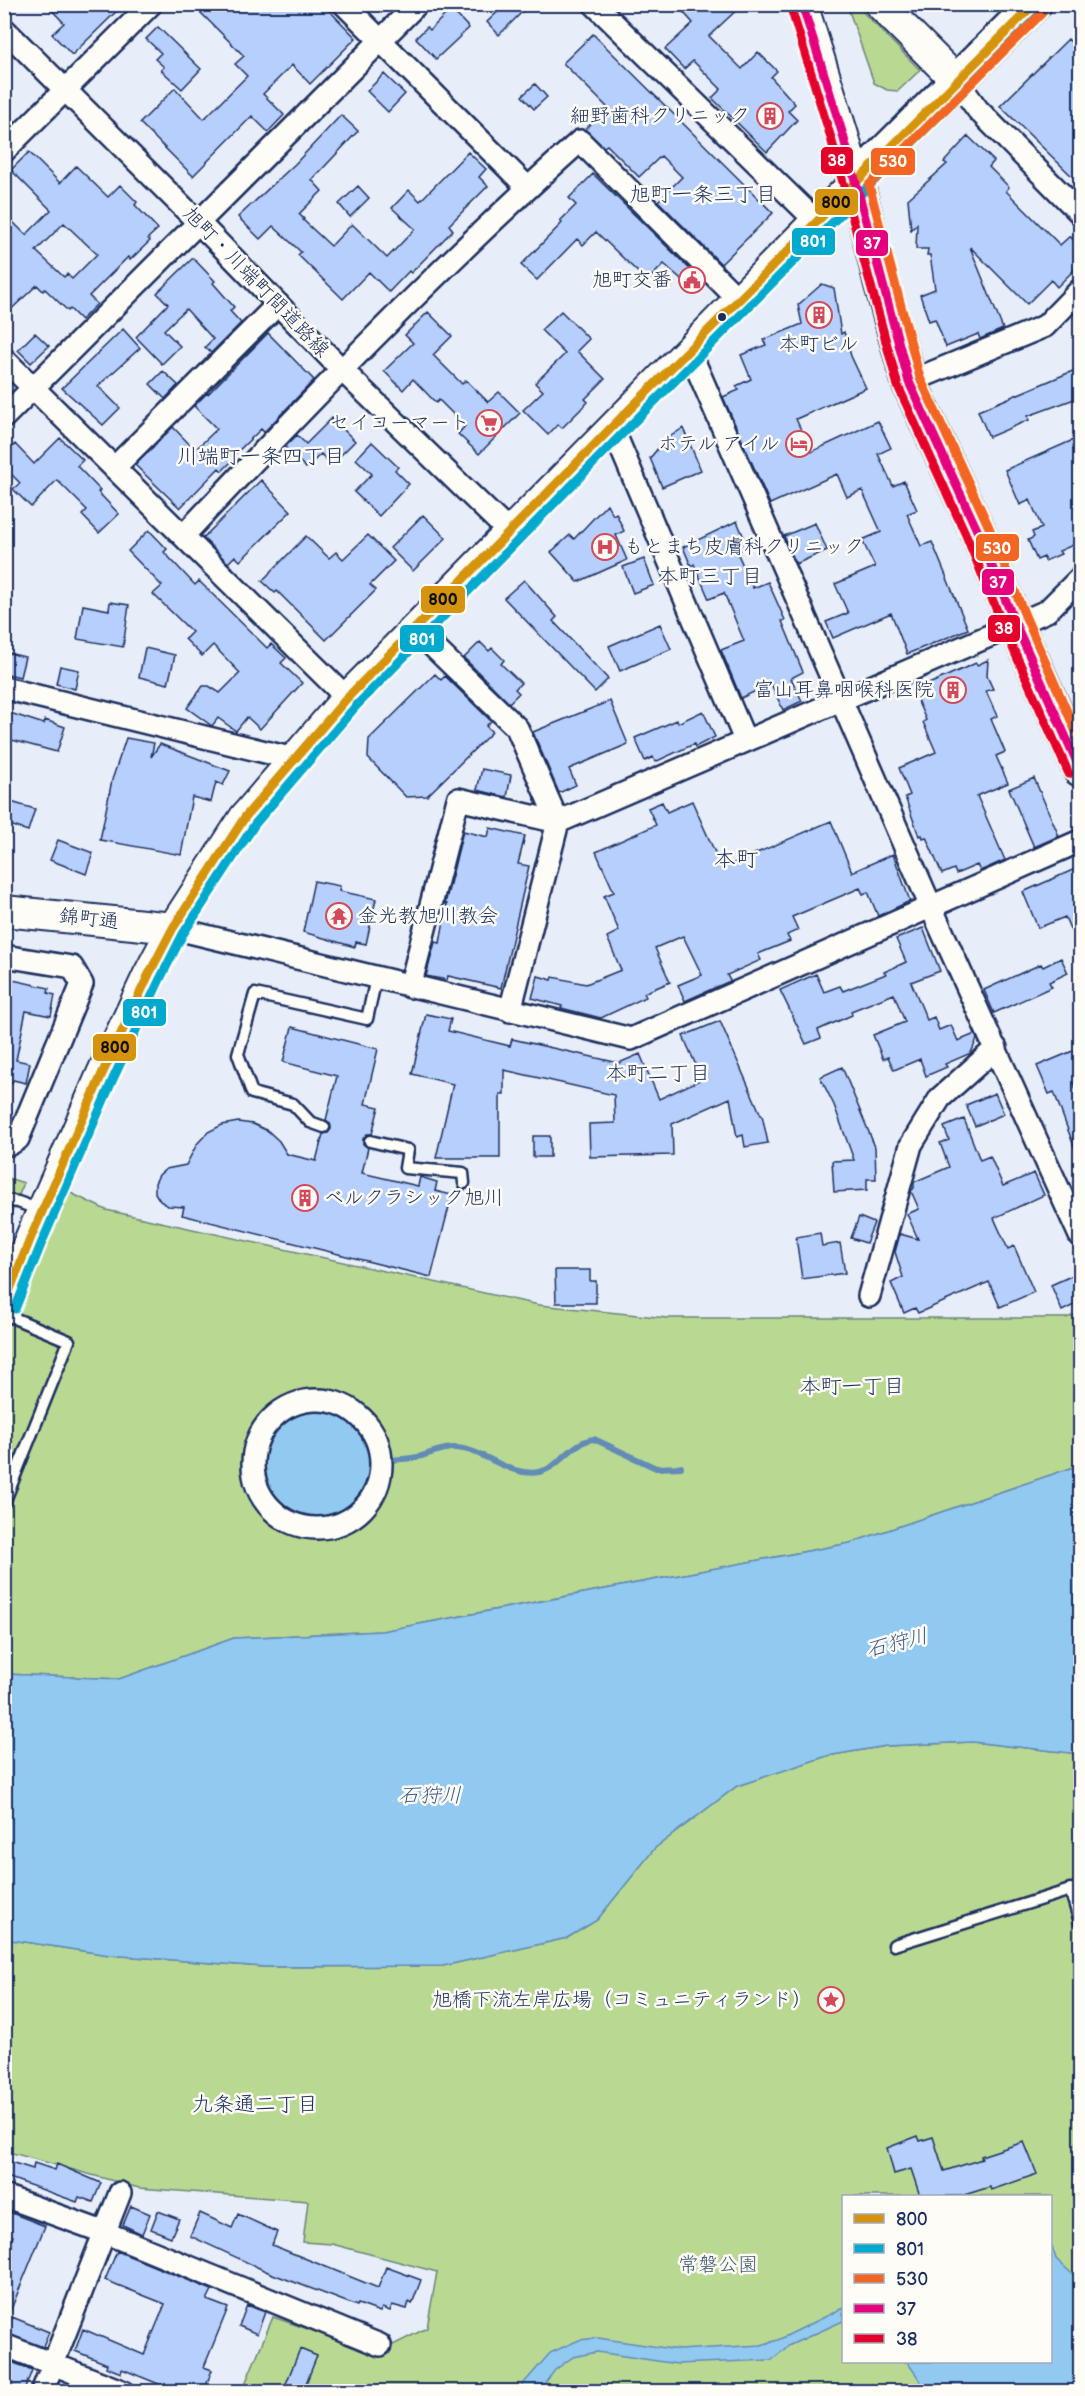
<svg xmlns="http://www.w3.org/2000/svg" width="1085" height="2396" font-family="'Balsamiq Sans','Klee One',sans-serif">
<rect width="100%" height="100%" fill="#e8eef9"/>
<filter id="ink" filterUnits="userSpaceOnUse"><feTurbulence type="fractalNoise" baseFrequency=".0167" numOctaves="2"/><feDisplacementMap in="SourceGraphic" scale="12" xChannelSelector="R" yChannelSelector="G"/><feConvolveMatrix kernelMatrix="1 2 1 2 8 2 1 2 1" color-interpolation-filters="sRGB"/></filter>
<g filter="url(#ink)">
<path fill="#b9d993" stroke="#6a8478" stroke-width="1.5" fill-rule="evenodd" d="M847 5H856L920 70 898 91 887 90 874 83Z
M5 1177 24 1183 5 1228Z
M54 1185 106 1210 539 1305 667 1318H1066L1080 1313V1465L850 1543 382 1631 234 1638 119 1679 5 1674V1310Z
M972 1742 1080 1754V2391H242L273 2317 377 2353 427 2328 437 2272 332 2244 303 2242 308 2201 139 2188 5 2151V1939L109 1955 264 1967 443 1966 567 1938 597 1920 655 1848 737 1786 827 1756 886 1746ZM844 2196H1050V2362H844Z"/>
<path fill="#92c9f0" stroke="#628bb6" stroke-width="1.5" d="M261 1464a57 57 0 1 1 114 0a57 57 0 1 1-114 0Z
M1080 1465V1754L972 1742 886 1746 827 1756 737 1786 655 1848 597 1920 567 1938 443 1966 264 1967 109 1955 5 1939V1674L119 1679 234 1638 382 1631 850 1543Z
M1051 2243 1056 2259 1080 2281V2391H921L920 2380 907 2362H1050Z
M843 2308V2321L788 2346 772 2360 677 2364 597 2352 573 2357 555 2370 539 2391H517L550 2353 579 2340 598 2338 679 2350 761 2345 778 2340Z"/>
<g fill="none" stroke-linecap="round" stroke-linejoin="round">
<path stroke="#628bb6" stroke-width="6" d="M390 1460C399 1459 409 1459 418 1457 429 1454 442 1448 454 1448 483 1448 509 1478 539 1472 560 1468 572 1441 594 1439L656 1468 681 1467"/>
</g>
<path fill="#b6cffd" stroke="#1b2f5e" stroke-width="1.5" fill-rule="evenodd" d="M46 4H124L72 55 52 34 64 23Z
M192 4H323L356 38 310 84 292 65 263 94 284 115 268 132 252 116 193 176 140 123 175 88 204 119 247 76 235 64 244 56Z
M506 4H530L499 35 487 22Z
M676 4H743L709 36 742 69 758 52 777 71 771 77 795 104 788 111 797 120 767 152 712 98 721 89 693 61 684 69 665 49 693 23Z
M451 9 469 28 436 59 416 38 427 27 430 30Z
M158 27 201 69 182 89 161 70 164 67 155 59 161 53 146 39Z
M593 34 773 213 721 264 658 201 682 177 661 156 639 177 607 145 604 147 585 130 607 107 563 63Z
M1068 39 1080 51V184L1000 106Z
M384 74 405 94 388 112 367 91Z
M535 84 547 97 534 109 522 96Z
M341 115 358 131 312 180 322 191 299 214 304 219 303 220 331 246 352 224 387 258 415 229 392 208 409 190 420 201 468 152 486 169 479 177 488 186 449 225 453 230 411 273 409 271 389 292 369 272 343 299 298 255 301 252 273 226 260 239 238 217 295 164Z
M968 136 994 161 989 167 1009 187 1006 191 1060 245 1070 236 1080 248V264L1057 287 1051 280 1027 304 970 247 1003 329 980 339 978 334 946 347 935 319 929 321 920 295 935 289 930 255H927L928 249H916L917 224 911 230 908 199 947 164 944 162Z
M29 152 60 183 76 166 108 197 120 185 137 202 135 205 158 229 148 238 150 241 130 260 128 257 89 296 97 304 81 320 70 309 68 311 45 289 43 291 37 285 4 316V213L26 235 51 210 11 170ZM64 223 97 254 72 279 67 274 64 277 36 251Z
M593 174 703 282 695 291 664 264 647 281 596 232 583 245 577 239 537 280 521 265 562 223 560 221 576 205 569 198Z
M358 186 369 198 350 217 339 204Z
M193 258 215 281 213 283 234 307 230 311 241 323 211 353 205 347 213 339 186 309 164 330 180 346 162 364 136 337 168 304 157 293Z
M822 284 834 288 841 334 844 332 851 356 866 388 796 419 811 452 878 421 891 448 878 454 893 486 904 481 917 510 907 514 921 546 932 542 968 629 907 654 891 613 833 638 826 622 848 613 835 584 875 567 862 540 881 532 862 490 847 497 837 474 770 504 723 397 739 390 736 386 751 379 741 355 766 345 763 340 802 324 798 305Z
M561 311 589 339 577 351 605 379 585 399 588 402 562 428 558 424 548 435 523 410 543 391 535 383 565 354 541 330Z
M428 312 452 336 433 355 462 384 466 380 488 402 499 392 520 413 479 454 458 434 465 426 439 400 436 403 413 379 403 390 384 371 413 343 405 335Z
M123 329 140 348 98 386 120 408 103 425 62 388Z
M35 333 49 346 31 363 18 350Z
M268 333 314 380 264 432 261 429 233 456 235 458 222 471 219 468 180 508 135 465 173 427 195 450 217 429 194 406 207 393 208 394Z
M1080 368V397L1028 416 1029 420 989 437 978 411Z
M163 371 178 385 165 399 150 384Z
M332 418 355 441 331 465 321 454 306 468 285 447 297 435 306 444Z
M683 428 701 470 662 487 650 458 665 440Z
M1080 437V542L1059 551 1061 554 1045 561 1044 557 1037 560 1028 540 1034 537 1032 532 1042 528 1030 500 1020 505 1005 470Z
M60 438 83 460 77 466 100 490 98 492 119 514 99 533 82 515 87 510 57 480 31 507 13 489 20 483 4 467V454L15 444 34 464Z
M372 442 398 467 395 470 409 484 379 516 354 492 372 474 356 459Z
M261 480 291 511 240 561 235 556 228 563 203 538Z
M607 504 613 515 616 513 624 531 616 535 627 560 578 582 551 552 570 535 574 539Z
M423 515 446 538 413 571 390 548Z
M737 521 748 547 737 552 753 588 768 582 785 620 782 621 803 672 791 678 802 701 783 710 771 684 741 698 721 650 744 641 724 593 709 599 694 564 691 566 683 547Z
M815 523 827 550 796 564 784 536Z
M149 530 167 549 164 552 195 585 199 581 267 648 271 644 286 658 281 663 302 683 260 729 247 717 236 731 218 718 212 726 187 708 203 686H209L220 693 240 673 213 645 202 656 185 639 192 632 153 594 162 586 128 551Z
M368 535 394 561 370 585 376 590 326 640 277 591 275 593 262 581 306 536 329 558 336 552 343 559Z
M644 559 654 585 633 593 623 567Z
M524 580 557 617 553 621 608 679 595 692 504 598Z
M110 602 129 605 123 647 77 639 83 605 109 610Z
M660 624 671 649 620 671 609 646Z
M480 642 489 651 492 648 504 660 501 664 521 683 515 689 519 693 509 703 464 658Z
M145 648 175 655 168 684 139 677Z
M4 652 25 657 20 677 4 673Z
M988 660 987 676 993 689 986 691 997 716 991 719 1005 752 996 756 1008 783 977 796 1005 860 980 871 977 865 956 874 954 869 942 874 926 837 923 838 922 835 919 836 905 797 910 795 899 768 936 752 923 722 926 720 913 691 976 663 977 665Z
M60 666 79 670 75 689 56 684Z
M435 674 441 680 445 676 491 721 486 726 492 732 427 796 406 797 368 758 369 739Z
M610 701 628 744 569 769 576 785 559 793 533 732Z
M703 711 715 737 695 747 694 744 655 762 653 757 645 761 635 738 677 720 678 723Z
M10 713 44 724 45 720 65 727 57 752 4 738V729Z
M126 738 154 743 151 757 160 744 230 771 223 785 216 782 211 802 192 797 181 855 100 840 112 780Z
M482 769 511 775 507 797 477 790Z
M1034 778 1059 836 1034 847 1009 789Z
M4 800 35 809 28 831 4 823Z
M692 801 722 868 831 821 852 872 893 854 910 901 878 916 868 892 863 894 860 888 792 917 798 930 787 935 790 941 758 954 761 960 727 975 730 981 685 1001 678 985 702 975 683 936 655 948 670 982 644 993 646 997 601 1018 561 1008 562 1006 532 998 538 976 552 980 553 977 586 984 621 970 607 937 619 931 604 896 614 892 596 852 656 825 648 808 662 802 667 812Z
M490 828 525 836 518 864 529 866 501 988 448 976 447 980 426 976 435 942 440 943 447 904H445L463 831 488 837Z
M58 840 93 853 86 874 50 860Z
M1075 869 1080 881V952L1065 917 1038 928 1023 892Z
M314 881 340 886 339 891 376 899 366 944 356 942 355 947 303 932Z
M923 928 940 971 911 982 927 1020 934 1017 939 1030 951 1025 958 1041 975 1034 977 1039 971 1053 945 1064 947 1067 926 1076 920 1059 894 1070 888 1057 883 1059 873 1035 905 1022 894 994 851 1011 852 1015 818 1030 821 1038 806 1044 780 990 816 974 824 992 840 986 843 991 886 974 884 972 906 962 896 939Z
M1061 958 1068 973 1049 982 1052 987 994 1013 984 990 1041 964 1043 967Z
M4 978 49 988 48 993 55 995 51 1016 26 1011 16 1060 30 1063 26 1083 13 1080 12 1083 4 1082Z
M426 1014 451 1019 448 1031 510 1046 512 1039 619 1063 640 1054 659 1099 702 1079 683 1036 720 1021 761 1115H762L768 1143 745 1147 743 1135 737 1137 730 1098 672 1124 673 1155 590 1157 589 1124 615 1123 614 1095 504 1070V1094H500V1158H436L453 1084 412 1074Z
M292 1027 378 1049 365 1104 379 1107 372 1134H367L363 1139V1144L368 1148 362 1173 418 1186 420 1177 437 1182 435 1191 452 1195 431 1277 182 1215 184 1207 168 1206 160 1201 155 1193V1183L159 1175 166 1169 186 1165 197 1144 208 1132 222 1125 238 1122 253 1124 268 1131 279 1141 287 1154 316 1161 323 1134 328 1133 331 1129 330 1123 326 1120 337 1076 283 1062Z
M1080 1048V1081L1074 1084 1080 1102 1079 1160 1054 1092 1049 1094 1037 1066Z
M842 1067 875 1147 876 1179H867V1190L834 1192 832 1161 854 1160 834 1105 820 1077Z
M995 1093 1004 1114 975 1126 966 1105Z
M964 1119 980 1160 990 1156 1003 1186 1034 1173 1044 1195 994 1218 1008 1249 1014 1246 1034 1292 1000 1307 989 1282 918 1313 915 1308 904 1313 891 1283 903 1277 895 1252 900 1234 918 1239 907 1214 919 1209 911 1191 914 1188V1182L949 1167 940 1143 949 1140 944 1127Z
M533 1136H550V1157H533Z
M859 1217 874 1223 866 1243 851 1238Z
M820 1233 822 1246 840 1243 845 1273 802 1279 796 1237Z
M555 1270H590V1281H596V1303H556Z
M1080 1272V1302L1062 1311 1051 1285Z
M918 2136 920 2141 933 2137 944 2171 982 2159 981 2156 1024 2142 1037 2174 991 2190 990 2187 961 2196H920L911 2169 894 2174 887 2148Z
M4 2160 33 2169 34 2163 55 2170 57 2164 101 2183 93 2202 79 2197 77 2202 4 2176Z
M131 2206 150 2214 142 2234 123 2225Z
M4 2210 45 2226 5 2324 4 2258 13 2236 4 2233Z
M158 2211 179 2219 171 2237 151 2229Z
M200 2213 232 2228 238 2214 277 2232 272 2245 378 2288 386 2267 421 2280 412 2304 409 2302 407 2309 392 2305 390 2311 382 2308 380 2312 358 2304 357 2306 270 2273 190 2236Z
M117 2251 212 2290 207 2300 228 2308 204 2367 212 2370 204 2391 186 2386 183 2391 166 2387 122 2369 121 2373 106 2367 107 2364 75 2351 83 2329 144 2355 165 2304 105 2280Z
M247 2305 265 2312 257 2334 239 2326Z
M12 2317 49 2332 43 2347 5 2333Z
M300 2349 317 2356 303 2391H283Z
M4 2359 32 2370 24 2391 4 2383Z"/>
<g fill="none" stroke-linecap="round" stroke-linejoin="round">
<defs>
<path id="lane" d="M324 1127 310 1122 293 1104 252 1093 238 1054 255 994 367 1019 376 978
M370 1141 408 1150 405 1168 463 1173 464 1183
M4 1200 18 1202 40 1210
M4 1314 69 1341 4 1503
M1070 1889 1080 1922
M894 1945 1080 1887"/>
<path id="street" d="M344 4 528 188
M594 4 816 221
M4 29 200 224 341 369 510 533
M957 81 978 110 1080 213
M4 151 151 4
M689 350 931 907 1080 1236
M4 359 347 698
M909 382 1045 326 1080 290
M4 417 417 4
M612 427 745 740
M114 468 278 304
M183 536C311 400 441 265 580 141L739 300
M415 629 517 728 558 822 510 1011
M4 688 294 759
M173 928 631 1039 1080 841
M4 956 72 967 82 984 18 1139 10 1144 4 1142
M410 987 458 799 558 822 1047 611 1080 578
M869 1296 911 1145 940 1098 996 1048
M253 1464a64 64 0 1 1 128 0a64 64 0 1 1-128 0Z
M4 2196 106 2233 380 2345
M4 2345 124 2392
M42 2392 120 2193"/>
<path id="secondary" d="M880 4 957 81
M4 911 173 928
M4 1305 31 1237 102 1074 149 974 173 928 245 817 347 698 856 181 843 135 802 4"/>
<path id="highway" d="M1034 4 856 181 882 285 909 382 977 530 1015 623 1080 769"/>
</defs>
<use href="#lane" stroke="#1b2f5e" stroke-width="15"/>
<use href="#street" stroke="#1b2f5e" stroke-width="26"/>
<use href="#secondary" stroke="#1b2f5e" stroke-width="34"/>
<use href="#highway" stroke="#1b2f5e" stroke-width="38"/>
<use href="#lane" stroke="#fdfcf7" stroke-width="10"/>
<use href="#street" stroke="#fdfcf7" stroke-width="21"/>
<use href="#secondary" stroke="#fdfcf7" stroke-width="30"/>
<use href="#highway" stroke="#fdfcf7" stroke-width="33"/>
<defs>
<path id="bus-1" d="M4 1304 31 1237 102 1074 149 974 173 928 245 817 347 698 612 427 1034 4"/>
<path id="bus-2" d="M15 1309 42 1242 113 1079 160 979 183 934 255 824 356 706 621 435 1042 12"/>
<path id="bus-3" d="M1042 13 869 185 920 378 988 525 1026 618 1080 741"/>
<path id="bus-4" d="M802 4 843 135 909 382 977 530 1015 623 1080 769"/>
<path id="bus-5" d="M791 8 831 138 898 386 966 535 1004 628 1069 774"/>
</defs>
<use href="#bus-1" stroke="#fdfcf7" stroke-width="14"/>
<use href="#bus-2" stroke="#fdfcf7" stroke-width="14"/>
<use href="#bus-3" stroke="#fdfcf7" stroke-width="14"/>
<use href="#bus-4" stroke="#fdfcf7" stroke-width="14"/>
<use href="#bus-5" stroke="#fdfcf7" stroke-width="14"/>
<use href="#bus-1" stroke="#d6940e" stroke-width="9"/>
<use href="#bus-2" stroke="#00a9ce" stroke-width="9"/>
<use href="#bus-3" stroke="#f26522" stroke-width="9"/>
<use href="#bus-4" stroke="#e5007d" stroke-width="9"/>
<use href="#bus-5" stroke="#e4002b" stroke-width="9"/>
</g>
</g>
<defs>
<symbol id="building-ring" viewBox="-11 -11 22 22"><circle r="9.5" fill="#fdfcf7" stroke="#d1495b" stroke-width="1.5"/><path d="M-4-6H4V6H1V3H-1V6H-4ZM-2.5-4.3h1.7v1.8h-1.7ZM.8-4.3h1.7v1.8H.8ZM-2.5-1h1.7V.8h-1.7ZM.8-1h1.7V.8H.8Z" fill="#d1495b"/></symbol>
<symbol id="civic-ring" viewBox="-11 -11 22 22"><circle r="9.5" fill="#fdfcf7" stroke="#d1495b" stroke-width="1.5"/><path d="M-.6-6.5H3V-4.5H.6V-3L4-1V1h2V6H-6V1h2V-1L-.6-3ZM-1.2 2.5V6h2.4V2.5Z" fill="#d1495b"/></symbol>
<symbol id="supermarket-ring" viewBox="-11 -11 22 22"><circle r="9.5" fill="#fdfcf7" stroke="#d1495b" stroke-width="1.5"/><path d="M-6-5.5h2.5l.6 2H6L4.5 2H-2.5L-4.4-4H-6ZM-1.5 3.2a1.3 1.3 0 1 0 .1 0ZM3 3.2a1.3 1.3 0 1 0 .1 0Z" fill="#d1495b"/></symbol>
<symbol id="hotel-ring" viewBox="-11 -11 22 22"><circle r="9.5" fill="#fdfcf7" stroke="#d1495b" stroke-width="1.5"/><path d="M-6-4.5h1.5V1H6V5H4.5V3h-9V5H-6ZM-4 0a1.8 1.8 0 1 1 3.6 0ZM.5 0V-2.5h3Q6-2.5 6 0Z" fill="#d1495b"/></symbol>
<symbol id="hospital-ring" viewBox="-11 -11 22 22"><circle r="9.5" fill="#fdfcf7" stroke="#d1495b" stroke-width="1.5"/><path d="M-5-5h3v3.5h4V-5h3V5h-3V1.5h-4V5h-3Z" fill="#d1495b"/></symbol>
<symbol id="temple-ring" viewBox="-11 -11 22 22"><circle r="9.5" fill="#fdfcf7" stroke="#d1495b" stroke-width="1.5"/><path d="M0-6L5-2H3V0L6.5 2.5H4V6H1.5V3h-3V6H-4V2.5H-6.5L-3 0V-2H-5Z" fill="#d1495b"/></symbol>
<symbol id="sight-ring" viewBox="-11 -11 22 22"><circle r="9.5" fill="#fdfcf7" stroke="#d1495b" stroke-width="1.5"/><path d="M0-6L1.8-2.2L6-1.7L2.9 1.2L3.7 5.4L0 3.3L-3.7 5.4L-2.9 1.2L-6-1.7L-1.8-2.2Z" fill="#d1495b"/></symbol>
</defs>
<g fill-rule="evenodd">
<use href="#building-ring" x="755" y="101" width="30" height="30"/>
<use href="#civic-ring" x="677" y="265" width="30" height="30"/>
<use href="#building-ring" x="804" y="300" width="30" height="30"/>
<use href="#supermarket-ring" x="474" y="408" width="30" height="30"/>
<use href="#hotel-ring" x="784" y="429" width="30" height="30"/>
<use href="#hospital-ring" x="590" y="532" width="30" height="30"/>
<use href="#building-ring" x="938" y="675" width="30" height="30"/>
<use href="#temple-ring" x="324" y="901" width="30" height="30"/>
<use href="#building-ring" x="290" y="1183" width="30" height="30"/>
<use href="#sight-ring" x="816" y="1985" width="30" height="30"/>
</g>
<circle fill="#1b2f5e" stroke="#fdfcf7" stroke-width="2" cx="722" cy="317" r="5"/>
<g text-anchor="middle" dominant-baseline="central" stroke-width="5" stroke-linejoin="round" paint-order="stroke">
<g font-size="20" fill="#1b2f5e" stroke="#fdfcf7" text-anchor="end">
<text x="750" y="116">細野歯科クリニック</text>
<text x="672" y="280">旭町交番</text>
<text x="819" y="344" text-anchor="middle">本町ビル</text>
<text x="470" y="423">セイコーマート</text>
<text x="780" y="444">ホテル アイル</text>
<text x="624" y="547" text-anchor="start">もとまち皮膚科クリニック</text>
<text x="934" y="690">富山耳鼻咽喉科医院</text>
<text x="358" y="916" text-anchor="start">金光教旭川教会</text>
<text x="324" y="1198" text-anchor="start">ベルクラシック旭川</text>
<text x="812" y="2000">旭橋下流左岸広場（コミュニティランド）</text>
</g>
<g font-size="20" fill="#1b2f5e" stroke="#fdfcf7">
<text transform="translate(256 282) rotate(46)">旭町・川端町間道路線</text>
<text transform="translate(89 919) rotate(6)">錦町通</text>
</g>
<g font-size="20" fill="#425a6b" stroke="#fdfcf7">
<text x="718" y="2265">常磐公園</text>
</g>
<g font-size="21" fill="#1b2f5e" stroke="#fdfcf7">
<text x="703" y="194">旭町一条三丁目</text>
<text x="261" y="456">川端町一条四丁目</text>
<text x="710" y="576">本町三丁目</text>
<text x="658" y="1073">本町二丁目</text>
<text x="852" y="1386">本町一丁目</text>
<text x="255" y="2104">九条通二丁目</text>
</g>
<g font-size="21" font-style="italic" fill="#3f5d8a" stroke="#fdfcf7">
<text transform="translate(897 1643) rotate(-14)">石狩川</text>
<text x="430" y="1795">石狩川</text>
</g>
<g font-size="22" fill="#1b2f5e" stroke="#fdfcf7">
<text x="736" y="859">本町</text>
</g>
</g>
<g stroke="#fdfcf7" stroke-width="2">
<rect x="820" y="146" width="34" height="29" rx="6" fill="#e4002b"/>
<rect x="870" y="147" width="46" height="29" rx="6" fill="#f26522"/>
<rect x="814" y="188" width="45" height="28" rx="6" fill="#d6940e"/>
<rect x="791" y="227" width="45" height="29" rx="6" fill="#00a9ce"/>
<rect x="855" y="229" width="34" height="28" rx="6" fill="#e5007d"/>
<rect x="975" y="533" width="45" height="29" rx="6" fill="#f26522"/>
<rect x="981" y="568" width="34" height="28" rx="6" fill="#e5007d"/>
<rect x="420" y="585" width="46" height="29" rx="6" fill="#d6940e"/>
<rect x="987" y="614" width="34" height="29" rx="6" fill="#e4002b"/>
<rect x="399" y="624" width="46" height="29" rx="6" fill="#00a9ce"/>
<rect x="122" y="998" width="45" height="29" rx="6" fill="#00a9ce"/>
<rect x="92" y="1033" width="45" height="29" rx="6" fill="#d6940e"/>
</g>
<g font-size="16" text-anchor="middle" font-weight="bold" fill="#fff">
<text x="837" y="166">38</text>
<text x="893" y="167">530</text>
<text x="813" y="247">801</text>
<text x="872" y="249">37</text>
<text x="997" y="554">530</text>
<text x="998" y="588">37</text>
<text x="1004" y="634">38</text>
<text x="422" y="645">801</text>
<text x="144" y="1018">801</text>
</g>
<g font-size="16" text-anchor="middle" font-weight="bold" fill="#111">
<text x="836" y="208">800</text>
<text x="443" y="605">800</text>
<text x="115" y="1053">800</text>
</g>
<rect width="1085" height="2396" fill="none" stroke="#fdfcf7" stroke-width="24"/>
<rect x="12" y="12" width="1061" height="2372" fill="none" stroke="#1b2f5e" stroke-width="2" filter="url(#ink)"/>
<rect x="842" y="2195" width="210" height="168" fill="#fdfcf7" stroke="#a3aaba" stroke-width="1.5"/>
<rect x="854" y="2214" width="30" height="9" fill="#d6940e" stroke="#a3aaba" stroke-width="1.5"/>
<text x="896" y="2225" font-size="18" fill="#1b2f5e">800</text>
<rect x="854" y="2244" width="30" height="9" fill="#00a9ce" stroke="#a3aaba" stroke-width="1.5"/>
<text x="896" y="2255" font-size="18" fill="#1b2f5e">801</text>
<rect x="854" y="2274" width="30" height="9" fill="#f26522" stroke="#a3aaba" stroke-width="1.5"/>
<text x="896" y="2285" font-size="18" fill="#1b2f5e">530</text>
<rect x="854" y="2304" width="30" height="9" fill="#e5007d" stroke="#a3aaba" stroke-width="1.5"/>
<text x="896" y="2315" font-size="18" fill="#1b2f5e">37</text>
<rect x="854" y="2334" width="30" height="9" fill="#e4002b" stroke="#a3aaba" stroke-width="1.5"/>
<text x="896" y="2345" font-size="18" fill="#1b2f5e">38</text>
</svg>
